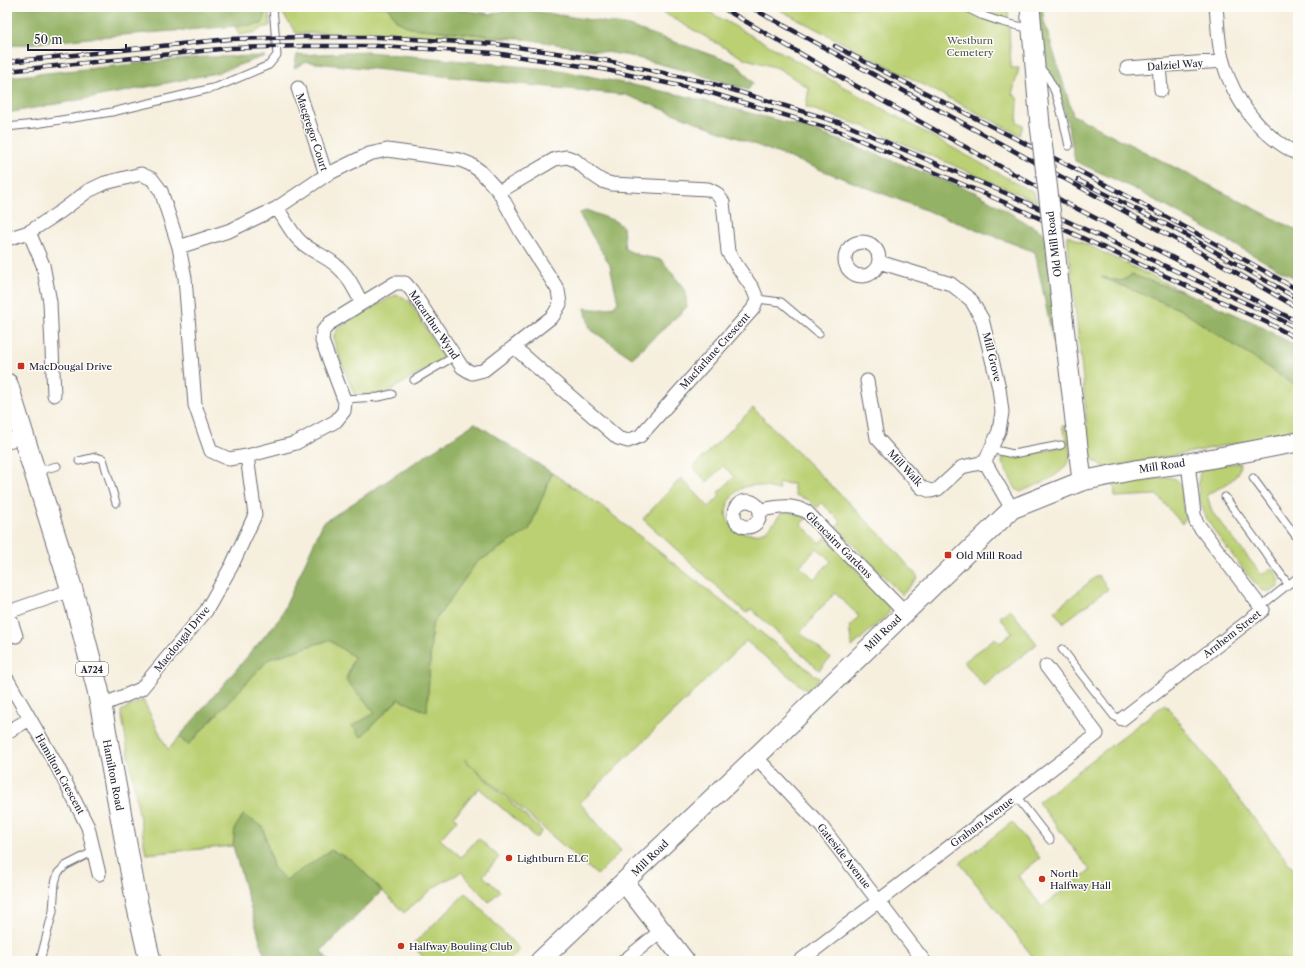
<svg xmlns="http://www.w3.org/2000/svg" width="1305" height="968" font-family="'Libre Caslon Text',serif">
<rect width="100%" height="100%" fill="#fdfcf7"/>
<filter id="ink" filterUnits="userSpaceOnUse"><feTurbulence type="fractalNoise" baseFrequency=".025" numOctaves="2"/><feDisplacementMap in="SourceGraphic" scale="8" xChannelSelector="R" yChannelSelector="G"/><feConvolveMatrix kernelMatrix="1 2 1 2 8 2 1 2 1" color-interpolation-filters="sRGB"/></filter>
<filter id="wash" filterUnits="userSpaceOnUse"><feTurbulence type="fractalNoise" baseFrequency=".012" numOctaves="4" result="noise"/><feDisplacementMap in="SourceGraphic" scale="16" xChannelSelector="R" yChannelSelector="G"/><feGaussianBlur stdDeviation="0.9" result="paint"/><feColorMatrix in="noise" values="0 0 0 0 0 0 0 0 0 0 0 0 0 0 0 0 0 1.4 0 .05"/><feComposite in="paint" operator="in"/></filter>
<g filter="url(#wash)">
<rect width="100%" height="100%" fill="#f6efde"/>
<path fill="#bbd073" stroke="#6e7957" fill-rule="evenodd" d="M266 7H269L270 26 262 28 256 32 239 35 235 26 262 24Z
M282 7H388L397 21 411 28 525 39 456 38 390 33H296L281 11Z
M653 7H700L1034 193 1037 202 866 127 806 107 809 88 778 68 743 58Z
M774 7H1008L1011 68H1019L1012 95 1014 94 1018 100 1017 122 1023 125 1020 135Z
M1067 235 1184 292 1132 276 1121 281 1104 278 1179 309 1298 387V431L1192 452 1106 468 1092 459 1088 445 1083 379Z
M395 295 403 297 410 302 444 359 387 392 380 394 355 396C351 383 332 346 334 335 335 332 337 330 339 327Z
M753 408 885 539 918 577 902 595 836 527 841 522 822 503 817 508 809 500 795 495 793 484 778 483 779 490C770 488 758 484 748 486 735 488 723 505 727 518 733 532 750 537 763 532 772 528 777 517 784 510L807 518 801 524 820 543 826 537 890 606 889 613 852 647 849 627 859 616 835 593 813 616 812 620 800 632 830 658 819 670 751 609 746 613 643 519 681 478 709 507 720 496 718 493 734 477 723 466 707 482 693 467ZM817 548 831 561 814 579 800 566Z
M1070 425C1070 435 1072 447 1070 457 1065 476 1036 485 1020 492L1016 489 1002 463 1005 452 1021 457 1068 445 1062 426Z
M1240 463C1239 483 1221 485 1207 495L1212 512 1262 575 1271 568C1279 573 1281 578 1278 587L1270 592 1261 590C1250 578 1240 565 1230 552 1211 528 1193 505 1200 472 1212 464 1225 464 1240 463Z
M552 473 600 505 820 679 807 691 746 641 580 803 621 851 597 875 464 759 542 831 536 838 479 788 454 816 457 820 440 839 461 857 478 838 499 857 483 876 500 891 489 902 461 872C453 878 444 880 436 886 425 894 414 904 404 913L352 860 286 880 273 867 263 827 235 828 233 846 146 854 121 711 143 700 168 750 179 737 188 745 269 659 329 640 354 657 346 680 375 713 360 737 399 699 427 711 432 625 476 563 529 530Z
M1168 477 1176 479 1183 487 1182 499 1185 519 1182 524 1157 495 1115 497 1114 483Z
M1098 575 1108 589 1063 623 1054 611Z
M1010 609 1037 644 984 686 964 662 995 638 1000 643 1012 633 1000 617Z
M1165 704 1298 875V961H1036L960 863 1012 822 1040 858 1018 876 1042 907 1090 870 1038 802Z
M466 893 520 950 508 961H427L412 945Z"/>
<path fill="#94b265" stroke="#5b6a50" d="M7 7H266L262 24 110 36 7 46Z
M388 7H437L492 14 515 8 629 26 737 64 753 83 748 90 690 72 630 56 525 39 411 28 397 21Z
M1035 7H1042L1044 21 1073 115 1298 231V280L1135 189 1075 161C1069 130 1063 85 1040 63Z
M367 52 559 70 681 95 807 128 977 193 1045 234 1064 395 1035 252 626 95 306 62 294 68 297 55Z
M265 56 216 73 127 91 7 113V77L204 57Z
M586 210 615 221 623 227 625 249 638 255 662 260 685 290 687 307 632 358 590 329 585 308C599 310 607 311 618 303L610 265 579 214Z
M1132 275 1184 292 1255 323 1298 347V387L1179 309 1101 277 1121 281Z
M475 423 552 473 529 530 476 563 432 625 427 712 398 699 361 737 352 726 375 713 346 680 354 657 329 640 269 659 188 745 179 737 280 618 323 523Z
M243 815 263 827 273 867 286 880 331 850 352 860 382 891 321 951 329 961H266L233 846 235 828Z"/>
</g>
<g filter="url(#ink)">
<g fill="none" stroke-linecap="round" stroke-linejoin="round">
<defs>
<path id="lane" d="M965 7 981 15
M983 7 981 15 1002 22 1031 29
M1039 68C1057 80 1064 125 1069 146
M7 127 35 124 112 112 217 87 269 65 277 55 273 7
M757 299 781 302 819 334
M414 380 455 356
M344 399 379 397 392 394
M991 449 1013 454 1061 445
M79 461 96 457 103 459 116 503
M37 471 57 466
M1253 478 1298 539
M1225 497 1288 584
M1261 606 1298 577
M1062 649 1114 716 1118 718 1122 719
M1016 796 1050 840
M40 961 53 911 55 883 58 873 65 866 94 851"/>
<path id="street" d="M1216 7C1218 24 1218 46 1223 62 1234 101 1261 136 1298 154
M1159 66 1161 90
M1127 68 1223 61
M298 88 326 175
M499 192 555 159 567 157 575 160 593 175 602 181 612 184 708 189 716 193 723 202 728 252 737 266 753 289 757 299 753 309 640 436 628 441 618 438 514 347
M277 208C284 218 291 233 300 241 311 252 327 256 338 267 349 276 355 291 362 303
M29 232 43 265 50 302 54 395
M7 239 29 232 60 212 88 191 105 183 141 174 152 179 161 191 179 247 185 278 195 405 211 451 229 459 247 456 296 443 336 421 344 411 345 402 322 341 323 331 330 323 395 283H405L412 291 462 367 472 373 484 370 553 316 560 304 558 290 521 232 499 192 480 171 470 164 460 160 387 150 369 154 326 175 277 208 231 230 179 247
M845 259a17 17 0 1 1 34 0a17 17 0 1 1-34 0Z
M879 262 951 284 971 300 982 319 999 388 1002 412 999 431 985 462 1012 509
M867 381 877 438 922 488 931 491 938 489 962 467 985 462
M7 442 24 434
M734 514a13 13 0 1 1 26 0a13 13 0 1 1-26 0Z
M760 510C779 507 788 504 806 511L905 613
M7 608 16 636
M8 612 72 590
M7 679 57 766 88 827 99 874
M100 706 141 689 206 611 232 565 255 515 247 456
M1122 719 1263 610 1196 522 1194 514 1188 463
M7 732 30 719
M756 757 821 826 924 961
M624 961 662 930
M800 961 1097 734 1046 666"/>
<path id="secondary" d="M1030 7 1040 125
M1055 249 1082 481
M624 882 685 961
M540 961 756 757 1012 509 1082 481 1135 470 1188 463 1298 442"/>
<path id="primary" d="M7 384 72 590 98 690 137 904 150 961"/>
</defs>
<use href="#lane" stroke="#6c6a74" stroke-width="9"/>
<use href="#street" stroke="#6c6a74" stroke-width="15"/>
<use href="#secondary" stroke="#6c6a74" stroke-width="21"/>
<use href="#primary" stroke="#6c6a74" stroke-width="23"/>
<use href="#lane" stroke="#fff" stroke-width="7"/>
<use href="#street" stroke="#fff" stroke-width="13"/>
<use href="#secondary" stroke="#fff" stroke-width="19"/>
<use href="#primary" stroke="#fff" stroke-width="21"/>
<defs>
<path id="rail" d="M721 7 856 86 1066 203 1298 322
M750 7 1223 265 1298 308
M835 46C906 84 978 119 1050 156 1134 199 1216 243 1298 290
M7 62 229 39 304 37H379L496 44 603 60 710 83 844 124 1010 195 1272 315 1298 329
M7 71 230 48 304 46H379L495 53 602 69 708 92 841 132 1006 203 1268 323 1298 339
M1078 180 1177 230 1298 299"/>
</defs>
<use href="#rail" stroke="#22223b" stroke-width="4.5"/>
<use href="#rail" stroke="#fdfcf7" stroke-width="3" stroke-dasharray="9" stroke-linecap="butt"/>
<defs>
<path id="secondary-bridge" d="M1040 125 1055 249"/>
</defs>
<use href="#secondary-bridge" stroke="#6c6a74" stroke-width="21" stroke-linecap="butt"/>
<use href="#secondary-bridge" stroke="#fff" stroke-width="19"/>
</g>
</g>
<g fill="#c8321e" stroke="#fdfcf7" stroke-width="1.5">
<rect x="17" y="362" width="8" height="8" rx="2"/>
<rect x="944" y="551" width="8" height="8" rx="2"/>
<circle cx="509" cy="858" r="4"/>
<circle cx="1042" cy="879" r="4"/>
<circle cx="401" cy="946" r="4"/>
</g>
<g text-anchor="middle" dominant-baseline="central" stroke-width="3" stroke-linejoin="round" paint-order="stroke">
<rect fill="#fdfcf7" stroke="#646373" stroke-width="1" x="76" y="662" width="32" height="14" rx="3"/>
<g font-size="9" font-weight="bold" fill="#22223b">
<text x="92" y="669">A724</text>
</g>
<g font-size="10" fill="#50564c" stroke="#fdfcf7">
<text x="970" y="40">Westburn<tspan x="970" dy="12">Cemetery</tspan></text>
</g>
<g font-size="10" fill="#22223b" stroke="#fdfcf7">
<text transform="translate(1175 65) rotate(-4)">Dalziel Way</text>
<text transform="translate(312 132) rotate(72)">Macgregor Court</text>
<text transform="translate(1054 244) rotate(-97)">Old Mill Road</text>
<text transform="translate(434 325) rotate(56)">Macarthur Wynd</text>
<text transform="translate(715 351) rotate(-48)">Macfarlane Crescent</text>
<text transform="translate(992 357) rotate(76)">Mill Grove</text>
<text transform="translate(1162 466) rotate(-8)">Mill Road</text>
<text transform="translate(905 468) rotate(47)">Mill Walk</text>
<text transform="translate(839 545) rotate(45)">Glencairn Gardens</text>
<text transform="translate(883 633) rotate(-44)">Mill Road</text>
<text transform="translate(1232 634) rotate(-38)">Arnhem Street</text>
<text transform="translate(182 639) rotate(-51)">Macdougal Drive</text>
<text transform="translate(60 774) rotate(61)">Hamilton Crescent</text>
<text transform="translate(113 775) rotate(79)">Hamilton Road</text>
<text transform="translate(982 822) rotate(-37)">Graham Avenue</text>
<text transform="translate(844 856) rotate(52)">Gateside Avenue</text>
<text transform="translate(650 858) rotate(-44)">Mill Road</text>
</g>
<g font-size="10" fill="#22223b" stroke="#fdfcf7" text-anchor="start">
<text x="29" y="366">MacDougal Drive</text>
<text x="956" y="555">Old Mill Road</text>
<text x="517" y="858">Lightburn ELC</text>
<text x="1050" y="873">North<tspan x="1050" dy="12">Halfway Hall</tspan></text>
<text x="409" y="946">Halfway Bouling Club</text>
</g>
</g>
<rect width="1305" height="968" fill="none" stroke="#fdfcf7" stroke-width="24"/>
<path d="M28 44v6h98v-6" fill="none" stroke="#22223b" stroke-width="2"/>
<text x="34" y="44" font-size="12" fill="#22223b" stroke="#fdfcf7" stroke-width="3" paint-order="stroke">50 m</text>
</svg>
